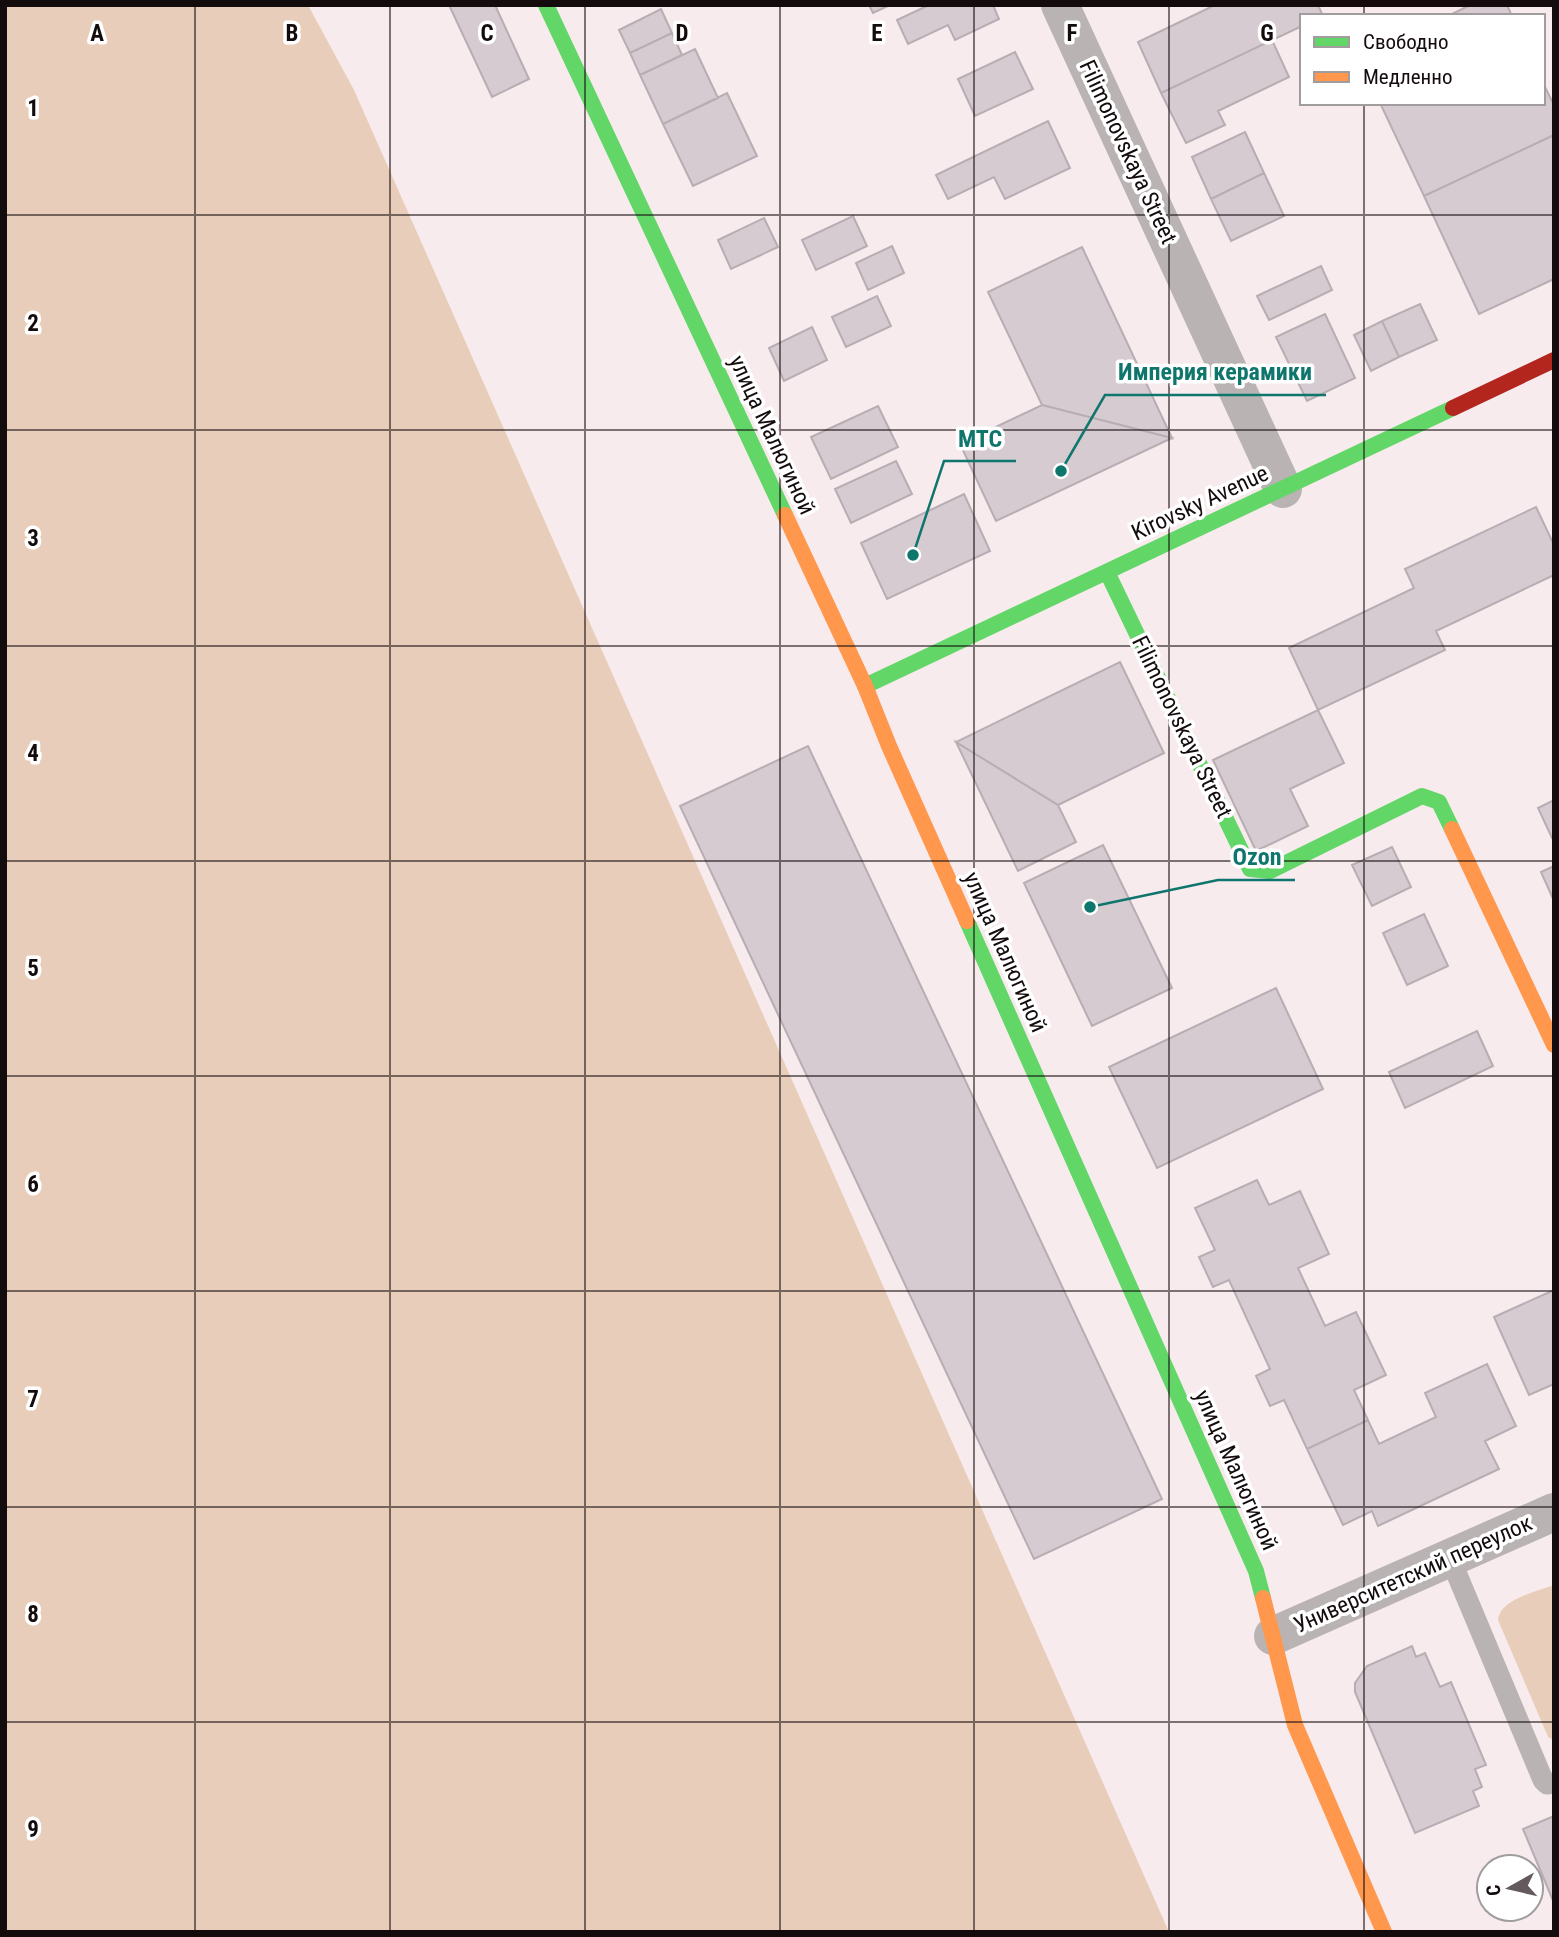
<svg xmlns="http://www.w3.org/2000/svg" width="1559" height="1937" font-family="'Roboto Condensed',sans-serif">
<rect width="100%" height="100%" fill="#f8ebee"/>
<path fill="#e8ceba" d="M5 5H308L354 90 1169 1932H5Z
M1554 1585V1740L1548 1737 1498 1620C1500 1599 1536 1592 1554 1585Z"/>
<path fill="#d5cbd0" stroke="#b7adb2" stroke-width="2" d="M449 5H495L529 79 492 97Z
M869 5H890L873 13Z
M929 5H993L999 19 955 40 948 25 908 44 897 20Z
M1215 5H1318L1323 16H1302V26L1161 93 1138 42Z
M1470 5H1507L1512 16H1448Z
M661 9 672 33 630 53 619 30Z
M672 33 682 55 640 75 630 53Z
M1272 40 1289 77 1218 111 1225 125 1186 143 1161 93Z
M695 49 718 98 663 124 640 75Z
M1015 52 1033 89 975 116 958 79Z
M1543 83 1554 105V135L1424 196 1380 103H1543Z
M727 93 757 156 693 186 663 124Z
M1048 121 1070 168 1005 199 994 177 948 199 936 175Z
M1245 132 1264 173 1211 199 1192 157Z
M1554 135V279L1479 314 1424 196Z
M1264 173 1284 216 1231 241 1211 199Z
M853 216 867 246 816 270 802 240Z
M764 218 778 247 731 269 718 240Z
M892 246 904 273 868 290 856 263Z
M1082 247 1172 438 1042 405 988 292Z
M1321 266 1332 290 1269 320 1257 296Z
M877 296 891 326 846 347 832 317Z
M1420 304 1437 340 1399 357 1382 321Z
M1325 314 1355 378 1307 401 1276 337Z
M1382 321 1399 357 1371 371 1354 335Z
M812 327 827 360 784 381 769 348Z
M1042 405 1172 438 996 521 960 444Z
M878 406 898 447 831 479 811 437Z
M896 461 912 494 851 523 835 489Z
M964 494 990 551 887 599 861 543Z
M1536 507 1554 545V575L1436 631 1445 650 1318 710 1289 648 1414 588 1405 569Z
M1120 662 1164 753 1058 805 956 742Z
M1318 710 1344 763 1290 789 1308 826 1256 851 1213 760Z
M956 742 1058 805 1076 842 1018 871Z
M808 746 1162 1499 1034 1559 680 806Z
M1554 800V837L1552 838 1538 808Z
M1103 845 1172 988 1092 1026 1024 883Z
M1392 847 1411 887 1372 906 1352 865Z
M1554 866V901L1541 872Z
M1424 914 1448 966 1407 985 1383 933Z
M1276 988 1323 1089 1157 1168 1109 1067Z
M1477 1031 1493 1066 1405 1108 1389 1072Z
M1257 1180 1269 1205 1300 1191 1329 1254 1298 1268 1325 1326 1356 1312 1386 1375 1354 1390 1368 1420 1307 1449 1284 1400 1270 1406 1256 1376 1270 1369 1229 1280 1213 1287 1199 1257 1215 1250 1195 1208Z
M1554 1290V1384L1529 1395 1494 1317Z
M1487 1364 1516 1426 1485 1441 1499 1469 1378 1526 1372 1511 1343 1525 1307 1449 1368 1420 1379 1444 1436 1417 1425 1393Z
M1412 1646 1416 1657 1425 1653 1440 1687 1451 1682 1486 1765 1475 1769 1482 1787 1473 1791 1479 1806 1415 1833 1355 1692V1683L1367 1666Z
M1554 1816V1903L1523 1829Z"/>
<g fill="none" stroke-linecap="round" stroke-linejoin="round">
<path stroke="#b9b4b3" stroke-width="21" d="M1450 1558 1543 1780 1547 1784 1554 1783"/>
<path stroke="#b9b4b3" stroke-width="38" d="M1060 5 1283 489
M1273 1636 1554 1512"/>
<path stroke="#63d668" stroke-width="16" d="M546 5 785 515
M1107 572 1250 869 1270 871 1422 796 1439 802 1452 829
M865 686 1453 408
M967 921 1256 1571 1263 1598"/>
<path stroke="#ff974d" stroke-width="16" d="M785 515 865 686 889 746 967 921
M1452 829 1554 1045
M1263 1598 1295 1725 1384 1932"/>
<path stroke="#b3261e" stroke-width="16" d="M1453 408 1554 360"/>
</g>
<path fill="none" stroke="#140b0d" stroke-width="2" stroke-opacity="0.55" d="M195 5V1932M390 5V1932M585 5V1932M780 5V1932M974 5V1932M1169 5V1932M1364 5V16M1364 103V1932M5 215H1554M5 430H1554M5 646H1554M5 861H1554M5 1076H1554M5 1291H1554M5 1507H1554M5 1722H1554"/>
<g text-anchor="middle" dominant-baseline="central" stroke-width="7" stroke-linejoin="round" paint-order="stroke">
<g font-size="23" fill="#140b0d" stroke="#fff">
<text transform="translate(1128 152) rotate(65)">Filimonovskaya Street</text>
<text transform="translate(772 435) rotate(65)">улица Малюгиной</text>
<text transform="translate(1200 503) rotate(-25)">Kirovsky Avenue</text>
<text transform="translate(1182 727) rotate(64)">Filimonovskaya Street</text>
<text transform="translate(1005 952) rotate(66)">улица Малюгиной</text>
<text transform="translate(1236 1470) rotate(66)">улица Малюгиной</text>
<text transform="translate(1413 1574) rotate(-24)">Университетский переулок</text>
</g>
</g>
<g font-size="23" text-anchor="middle" font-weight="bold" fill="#140b0d" stroke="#fff" stroke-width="7" stroke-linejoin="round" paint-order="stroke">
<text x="97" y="41">A</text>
<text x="292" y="41">B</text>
<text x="487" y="41">C</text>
<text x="682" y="41">D</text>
<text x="877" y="41">E</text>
<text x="1072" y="41">F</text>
<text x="1267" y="41">G</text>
<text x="33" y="116">1</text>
<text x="33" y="331">2</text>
<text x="33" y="546">3</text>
<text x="33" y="761">4</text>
<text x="33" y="976">5</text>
<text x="33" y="1192">6</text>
<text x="33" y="1407">7</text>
<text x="33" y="1622">8</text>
<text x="33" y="1837">9</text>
</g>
<path fill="none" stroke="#0f766e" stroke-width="2.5" d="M1061 471L1105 395H1326M913 555L944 461H1016M1090 907L1218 880H1295"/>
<g fill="#0f766e" stroke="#fff" stroke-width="2.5">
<circle cx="1061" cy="471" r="7"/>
<circle cx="913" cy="555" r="7"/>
<circle cx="1090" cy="907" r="7"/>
</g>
<g font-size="24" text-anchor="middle" font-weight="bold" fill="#0f766e" stroke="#fff" stroke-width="7" stroke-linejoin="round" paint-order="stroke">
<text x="1215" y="380">Империя керамики</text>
<text x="980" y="447">МТС</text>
<text x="1257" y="865">Ozon</text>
</g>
<rect width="1559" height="1937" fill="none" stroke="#140b0d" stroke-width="14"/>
<rect x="1300" y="14" width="245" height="91" fill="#ffffff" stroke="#a19d9e" stroke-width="2"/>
<rect x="1314" y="37" width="35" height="10" fill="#63d668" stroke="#a19d9e" stroke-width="2"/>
<text x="1363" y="49" font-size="21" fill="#140b0d">Свободно</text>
<rect x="1314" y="72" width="35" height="10" fill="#ff974d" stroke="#a19d9e" stroke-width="2"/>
<text x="1363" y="84" font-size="21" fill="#140b0d">Медленно</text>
<g transform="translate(1510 1888) rotate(262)"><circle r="33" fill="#ffffff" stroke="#a19d9e" stroke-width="2"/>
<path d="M0-5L12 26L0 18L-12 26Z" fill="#64595c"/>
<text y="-10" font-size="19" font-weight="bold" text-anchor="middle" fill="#140b0d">С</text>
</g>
</svg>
